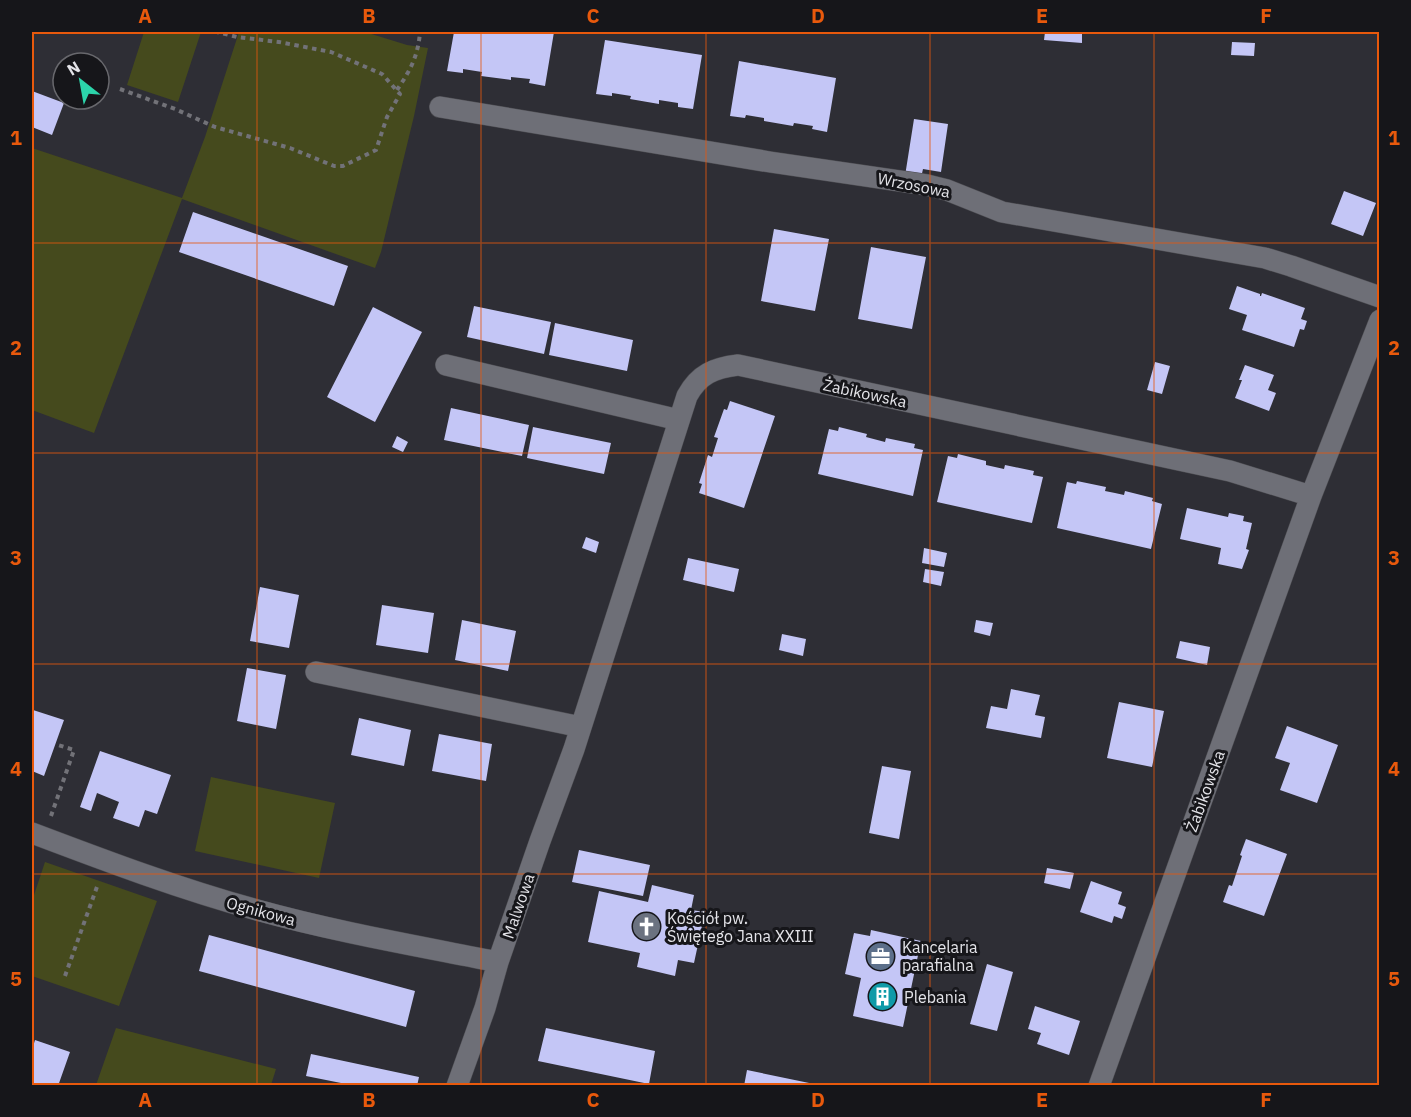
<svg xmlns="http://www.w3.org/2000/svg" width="1411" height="1117" font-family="'IBM Plex Sans',sans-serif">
<rect width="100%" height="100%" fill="#2e2e35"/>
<path fill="#454a1d" d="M144 32H201L178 102 127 85Z
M239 32H365L407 45 428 48 414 116 381 252 375 268 182 199 94 433 32 410V148L182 198 205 137Z
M211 777 335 803 319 878 195 851Z
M45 862 157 901 119 1006 32 976V901Z
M116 1028 276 1069 271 1085H96Z"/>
<path fill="#c4c6f6" d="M454 32H554L545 86 529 83 530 79 511 77V80L481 76 482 72 463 69V73L447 71Z
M1045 32H1082V43L1044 40Z
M605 40 702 55 693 109 678 107V103L659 100V104L630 99 631 96 612 93V96L596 94Z
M1232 42 1255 43 1254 56 1231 55Z
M739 61 836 78 827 132 812 129 813 126 794 123 793 126 764 121V118L746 115 745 118 730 116Z
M32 91 64 103 52 135 32 127Z
M914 119 948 124 941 172 923 169 921 178 905 176Z
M1344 191 1376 203 1363 236 1331 224Z
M193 212 348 266 334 306 179 252Z
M774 229 829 239 815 311 761 301Z
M871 247 926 257 912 329 858 319Z
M1237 286 1260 294V296H1261L1262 293 1305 308 1301 319 1307 321 1304 330 1300 329 1294 347 1242 330 1247 315 1229 309Z
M474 306 551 322 544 354 467 337Z
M373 307 422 332 375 422 327 397Z
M555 323 633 340 627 371 549 355Z
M1155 362 1170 366 1162 394 1147 390Z
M1245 365 1274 375 1268 390 1276 393 1269 411 1235 398 1242 380H1239Z
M730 401 775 416 744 508 699 493 702 484 699 483 708 455 712 457 718 438 714 437 724 409 727 410Z
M451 408 529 425 522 456 444 440Z
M533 427 611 443 604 474 527 458Z
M839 427 867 434 866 437 885 442 886 438 915 444 914 448 923 450 913 496 818 474 829 429 838 431Z
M397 436 408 442 403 452 392 447Z
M958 454 986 461V465L1004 469 1005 465 1034 471 1033 475 1043 477 1032 523 937 502 948 456 957 458Z
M1077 481 1106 487 1105 491 1115 493 1124 495 1125 491 1153 498 1152 501 1162 504 1151 549 1057 528 1067 482 1076 484Z
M1187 508 1228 517 1229 513 1244 516 1243 521 1252 523 1246 549 1249 550 1242 569 1218 564 1221 548 1180 539Z
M586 537 599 542 596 553 582 548Z
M924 548 947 553 944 567 922 563Z
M688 558 739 569 734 592 683 580Z
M925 569 944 572 941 586 923 582Z
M260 587 299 595 289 648 250 641Z
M382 605 434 613 428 653 376 645Z
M462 620 516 631 508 671 455 660Z
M976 620 993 623 990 636 974 632Z
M782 634 806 639 803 656 779 650Z
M1180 641 1210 647 1207 665 1176 658Z
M247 668 286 675 276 729 237 721Z
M1011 689 1040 695 1035 715 1045 717 1041 738 986 728 991 706 1007 709Z
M1119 702 1164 711 1152 767 1107 758Z
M33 710 64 720 44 776 32 771V715Z
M359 718 411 730 404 766 351 755Z
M1287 726 1338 745 1317 803 1280 790 1290 763 1275 758Z
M439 734 492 744 486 781 432 771Z
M100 751 171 775 157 814 145 810 139 827 113 818 119 802 97 793 91 811 80 807Z
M882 766 911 771 899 839 869 833Z
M1246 839 1287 854 1264 916 1223 902 1229 885 1232 886 1242 856 1240 855Z
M579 850 650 865 643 896 572 882Z
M1047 868 1074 873 1070 889 1044 883Z
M1091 881 1122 892 1118 904 1126 907 1122 919 1114 916 1112 923 1080 912Z
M652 885 694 895 691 910 705 912 694 963 678 960 675 976 637 967 640 953 588 942 599 891 648 902Z
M871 930 921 941 903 1027 853 1016 861 978 845 974 854 933 870 936Z
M209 935 415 991 406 1027 199 971Z
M987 964 1013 972 997 1031 970 1024Z
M1035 1006 1080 1021 1069 1055 1037 1044 1041 1033 1028 1029Z
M546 1028 655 1051 649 1084 538 1061Z
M35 1040 70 1052 58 1086H32V1050Z
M311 1054 419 1077 417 1086H340L341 1083 306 1076Z
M747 1070 814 1084V1086H744Z"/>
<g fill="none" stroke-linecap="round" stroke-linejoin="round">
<defs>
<path id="minor" d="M440 107 770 162 927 185 947 190 1002 212 1265 258 1291 266 1380 297
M446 365 679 420
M316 672 581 727
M32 833C106 861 180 889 257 910 336 932 418 946 498 962
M457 1086 485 1008 498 962 540 841 574 749 687 396C699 374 714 368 738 365L1230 471 1311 496
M1099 1086 1311 496 1380 320"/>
</defs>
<use href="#minor" stroke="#4c4c51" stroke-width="22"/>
<path stroke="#727278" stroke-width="4" stroke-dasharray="4.5 4.5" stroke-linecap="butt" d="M120 89 175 109 215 127 290 148 334 166H343L376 150 387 117 400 94 382 74 331 52 279 42 237 37 217 32
M397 90C400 85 404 80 407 74 415 61 419 46 420 32
M51 816 74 750 55 744
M65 976 98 884"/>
<use href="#minor" stroke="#6e6f77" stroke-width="21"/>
</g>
<path fill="none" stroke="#e8590c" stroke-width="1.5" stroke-opacity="0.55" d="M257 32V1086M481 32V1086M706 32V1086M930 32V1086M1154 32V1086M32 243H1380M32 453H1380M32 664H1380M32 874H1380"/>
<defs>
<symbol id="church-disc" viewBox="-11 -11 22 22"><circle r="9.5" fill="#6b7280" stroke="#16161a"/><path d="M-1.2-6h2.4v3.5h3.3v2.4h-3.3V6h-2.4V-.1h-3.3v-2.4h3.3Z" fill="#fff"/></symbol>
<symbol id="office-disc" viewBox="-11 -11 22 22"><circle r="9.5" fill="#5c6f8a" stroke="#16161a"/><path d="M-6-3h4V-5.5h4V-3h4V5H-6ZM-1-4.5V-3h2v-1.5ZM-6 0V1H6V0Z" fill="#fff"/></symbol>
<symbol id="building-disc" viewBox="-11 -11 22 22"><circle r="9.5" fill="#0f9aa8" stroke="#16161a"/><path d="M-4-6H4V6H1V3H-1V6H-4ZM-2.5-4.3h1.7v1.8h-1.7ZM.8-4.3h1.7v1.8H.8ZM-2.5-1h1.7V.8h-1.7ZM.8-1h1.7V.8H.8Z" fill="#fff"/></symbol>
</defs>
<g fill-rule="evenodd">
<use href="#church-disc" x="630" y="910" width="33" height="33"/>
<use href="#office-disc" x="864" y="940" width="33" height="33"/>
<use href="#building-disc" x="866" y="980" width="33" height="33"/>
</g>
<g text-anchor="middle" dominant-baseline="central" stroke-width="6" stroke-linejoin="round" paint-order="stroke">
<g font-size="16" fill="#e4e4e9" stroke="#16161a">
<text transform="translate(914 185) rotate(11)">Wrzosowa</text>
<text transform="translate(865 393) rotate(12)">Żabikowska</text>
<text transform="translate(1205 791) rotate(-70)">Żabikowska</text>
<text transform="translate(518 906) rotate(-71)">Malwowa</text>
<text transform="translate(261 911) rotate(15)">Ognikowa</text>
</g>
<g font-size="16" fill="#e4e4e9" stroke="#16161a" text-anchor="start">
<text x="667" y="918">Kościół pw.<tspan x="667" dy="18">Świętego Jana XXIII</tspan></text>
<text x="902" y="947">Kancelaria<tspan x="902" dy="18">parafialna</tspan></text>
<text x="904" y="997">Plebania</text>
</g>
</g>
<rect width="1411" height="1117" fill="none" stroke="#16161a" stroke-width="66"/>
<g transform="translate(81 81) rotate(329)"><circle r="28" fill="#16161a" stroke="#68686d" stroke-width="1.5"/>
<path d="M0-4.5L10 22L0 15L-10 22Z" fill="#2cd5ab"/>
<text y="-9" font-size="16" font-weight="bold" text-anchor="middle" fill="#e4e4e9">N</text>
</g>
<rect x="33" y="33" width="1345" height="1051" fill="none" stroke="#e8590c" stroke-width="2"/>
<g font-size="20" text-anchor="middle" font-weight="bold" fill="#e8590c">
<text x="145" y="23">A</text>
<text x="369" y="23">B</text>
<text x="593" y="23">C</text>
<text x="818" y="23">D</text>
<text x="1042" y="23">E</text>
<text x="1266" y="23">F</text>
<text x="16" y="145">1</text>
<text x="1394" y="145">1</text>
<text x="16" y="355">2</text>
<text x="1394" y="355">2</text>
<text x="16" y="565">3</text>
<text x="1394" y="565">3</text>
<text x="16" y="776">4</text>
<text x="1394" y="776">4</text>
<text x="16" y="986">5</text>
<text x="1394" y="986">5</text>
<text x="145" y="1107">A</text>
<text x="369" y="1107">B</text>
<text x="593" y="1107">C</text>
<text x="818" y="1107">D</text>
<text x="1042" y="1107">E</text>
<text x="1266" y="1107">F</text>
</g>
</svg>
